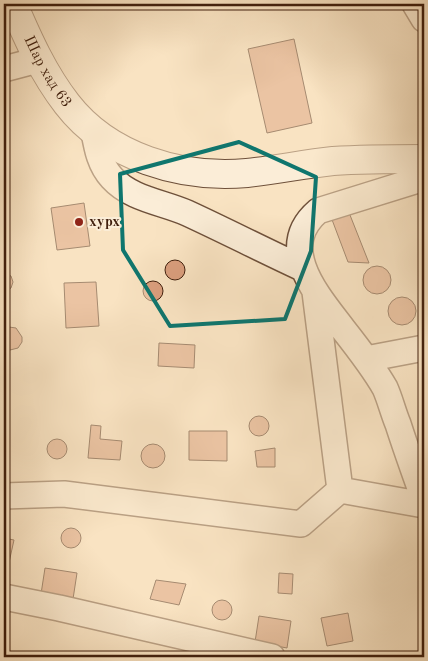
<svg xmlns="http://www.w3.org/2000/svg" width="428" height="661" font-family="'Old Standard TT',serif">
<rect width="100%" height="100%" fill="#f9e3c2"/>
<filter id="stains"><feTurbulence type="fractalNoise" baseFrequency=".004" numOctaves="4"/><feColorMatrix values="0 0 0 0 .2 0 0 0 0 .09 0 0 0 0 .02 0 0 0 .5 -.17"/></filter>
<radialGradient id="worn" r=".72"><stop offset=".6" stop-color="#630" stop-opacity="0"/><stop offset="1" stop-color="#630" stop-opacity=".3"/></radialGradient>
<path fill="#da9e7d" stroke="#401f0d" d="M294 39 312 123 267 133 248 49Z
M4 133 9 141 4 149Z
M84 203 90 246 57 250 51 208Z
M348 210 369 263 348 262 331 217Z
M165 270a10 10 0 1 1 20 0a10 10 0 1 1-20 0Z
M363 280a14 14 0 1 1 28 0a14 14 0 1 1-28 0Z
M4 273 11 276 13 282 11 288 4 292Z
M143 291a10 10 0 1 1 20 0a10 10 0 1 1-20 0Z
M96 282 99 326 66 328 64 283Z
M388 311a14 14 0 1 1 28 0a14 14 0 1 1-28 0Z
M9 327 16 328 22 337V342L18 348 10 350 4 348V329Z
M159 343 195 345 194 368 158 366Z
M249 426a10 10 0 1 1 20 0a10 10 0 1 1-20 0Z
M91 425 101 426 100 439 122 441 120 460 88 458Z
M189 431H227V461L189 460Z
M47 449a10 10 0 1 1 20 0a10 10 0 1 1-20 0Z
M141 456a12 12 0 1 1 24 0a12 12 0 1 1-24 0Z
M275 448V467H257L255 451Z
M61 538a10 10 0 1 1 20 0a10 10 0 1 1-20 0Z
M4 538 14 540 4 585Z
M45 568 77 573 73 599 41 594Z
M279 573 293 574 292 594 278 593Z
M156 580 186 584 179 605 150 599Z
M212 610a10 10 0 1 1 20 0a10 10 0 1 1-20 0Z
M348 613 353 641 327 646 321 618Z
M259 616 291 621 287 648 255 642Z"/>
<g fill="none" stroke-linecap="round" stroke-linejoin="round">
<defs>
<path id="minor" d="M415 4 424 19
M4 69 38 60
M94 132C97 149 100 165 112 178 131 199 162 202 187 213 226 231 265 251 304 269
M424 178 318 211C275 248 318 296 343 329 358 348 373 367 385 388 390 399 393 412 398 424 406 449 415 474 424 499
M315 292 340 490
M366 359 424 348
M4 496 64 494 301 524 340 490 424 505
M4 597 59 608 272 657"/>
<g id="tertiary">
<path id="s1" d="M13 4C28 39 43 73 67 104 108 157 181 179 247 173 276 170 304 164 333 161 364 159 394 159 424 159"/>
</g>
</defs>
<use href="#minor" stroke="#6e503a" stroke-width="28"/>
<use href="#tertiary" stroke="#6e503a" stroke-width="30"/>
<use href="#minor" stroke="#fbedd7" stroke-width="25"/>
<use href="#tertiary" stroke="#fbedd7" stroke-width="28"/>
</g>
<path d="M0 0H428V661H0ZM239 142 316 177 311 251 285 319 170 326 123 250 120 174Z" fill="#f9e3c2" fill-opacity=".55" fill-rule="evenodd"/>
<path fill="none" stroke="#0f766e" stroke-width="4" stroke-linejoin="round" d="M239 142 316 177 311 251 285 319 170 326 123 250 120 174Z"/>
<circle fill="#8f2418" stroke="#fbedd7" stroke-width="2" cx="79" cy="222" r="5"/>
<g text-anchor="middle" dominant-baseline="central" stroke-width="4" stroke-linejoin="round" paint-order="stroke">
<g font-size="15" fill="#401f0d" stroke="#fbedd7">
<text stroke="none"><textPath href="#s1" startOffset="76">Шар хад 63</textPath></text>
</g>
<g font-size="15" font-weight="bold" fill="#401f0d" stroke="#fbedd7" text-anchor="start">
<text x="89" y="222">хурх</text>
</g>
</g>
<rect width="428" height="661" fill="none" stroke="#f9e3c2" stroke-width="20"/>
<rect x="5" y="5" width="418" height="651" fill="none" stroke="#401f0d" stroke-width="2.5"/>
<rect x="10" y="10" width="408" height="641" fill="none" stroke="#401f0d"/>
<rect width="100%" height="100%" filter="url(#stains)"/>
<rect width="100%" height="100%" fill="url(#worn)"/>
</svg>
